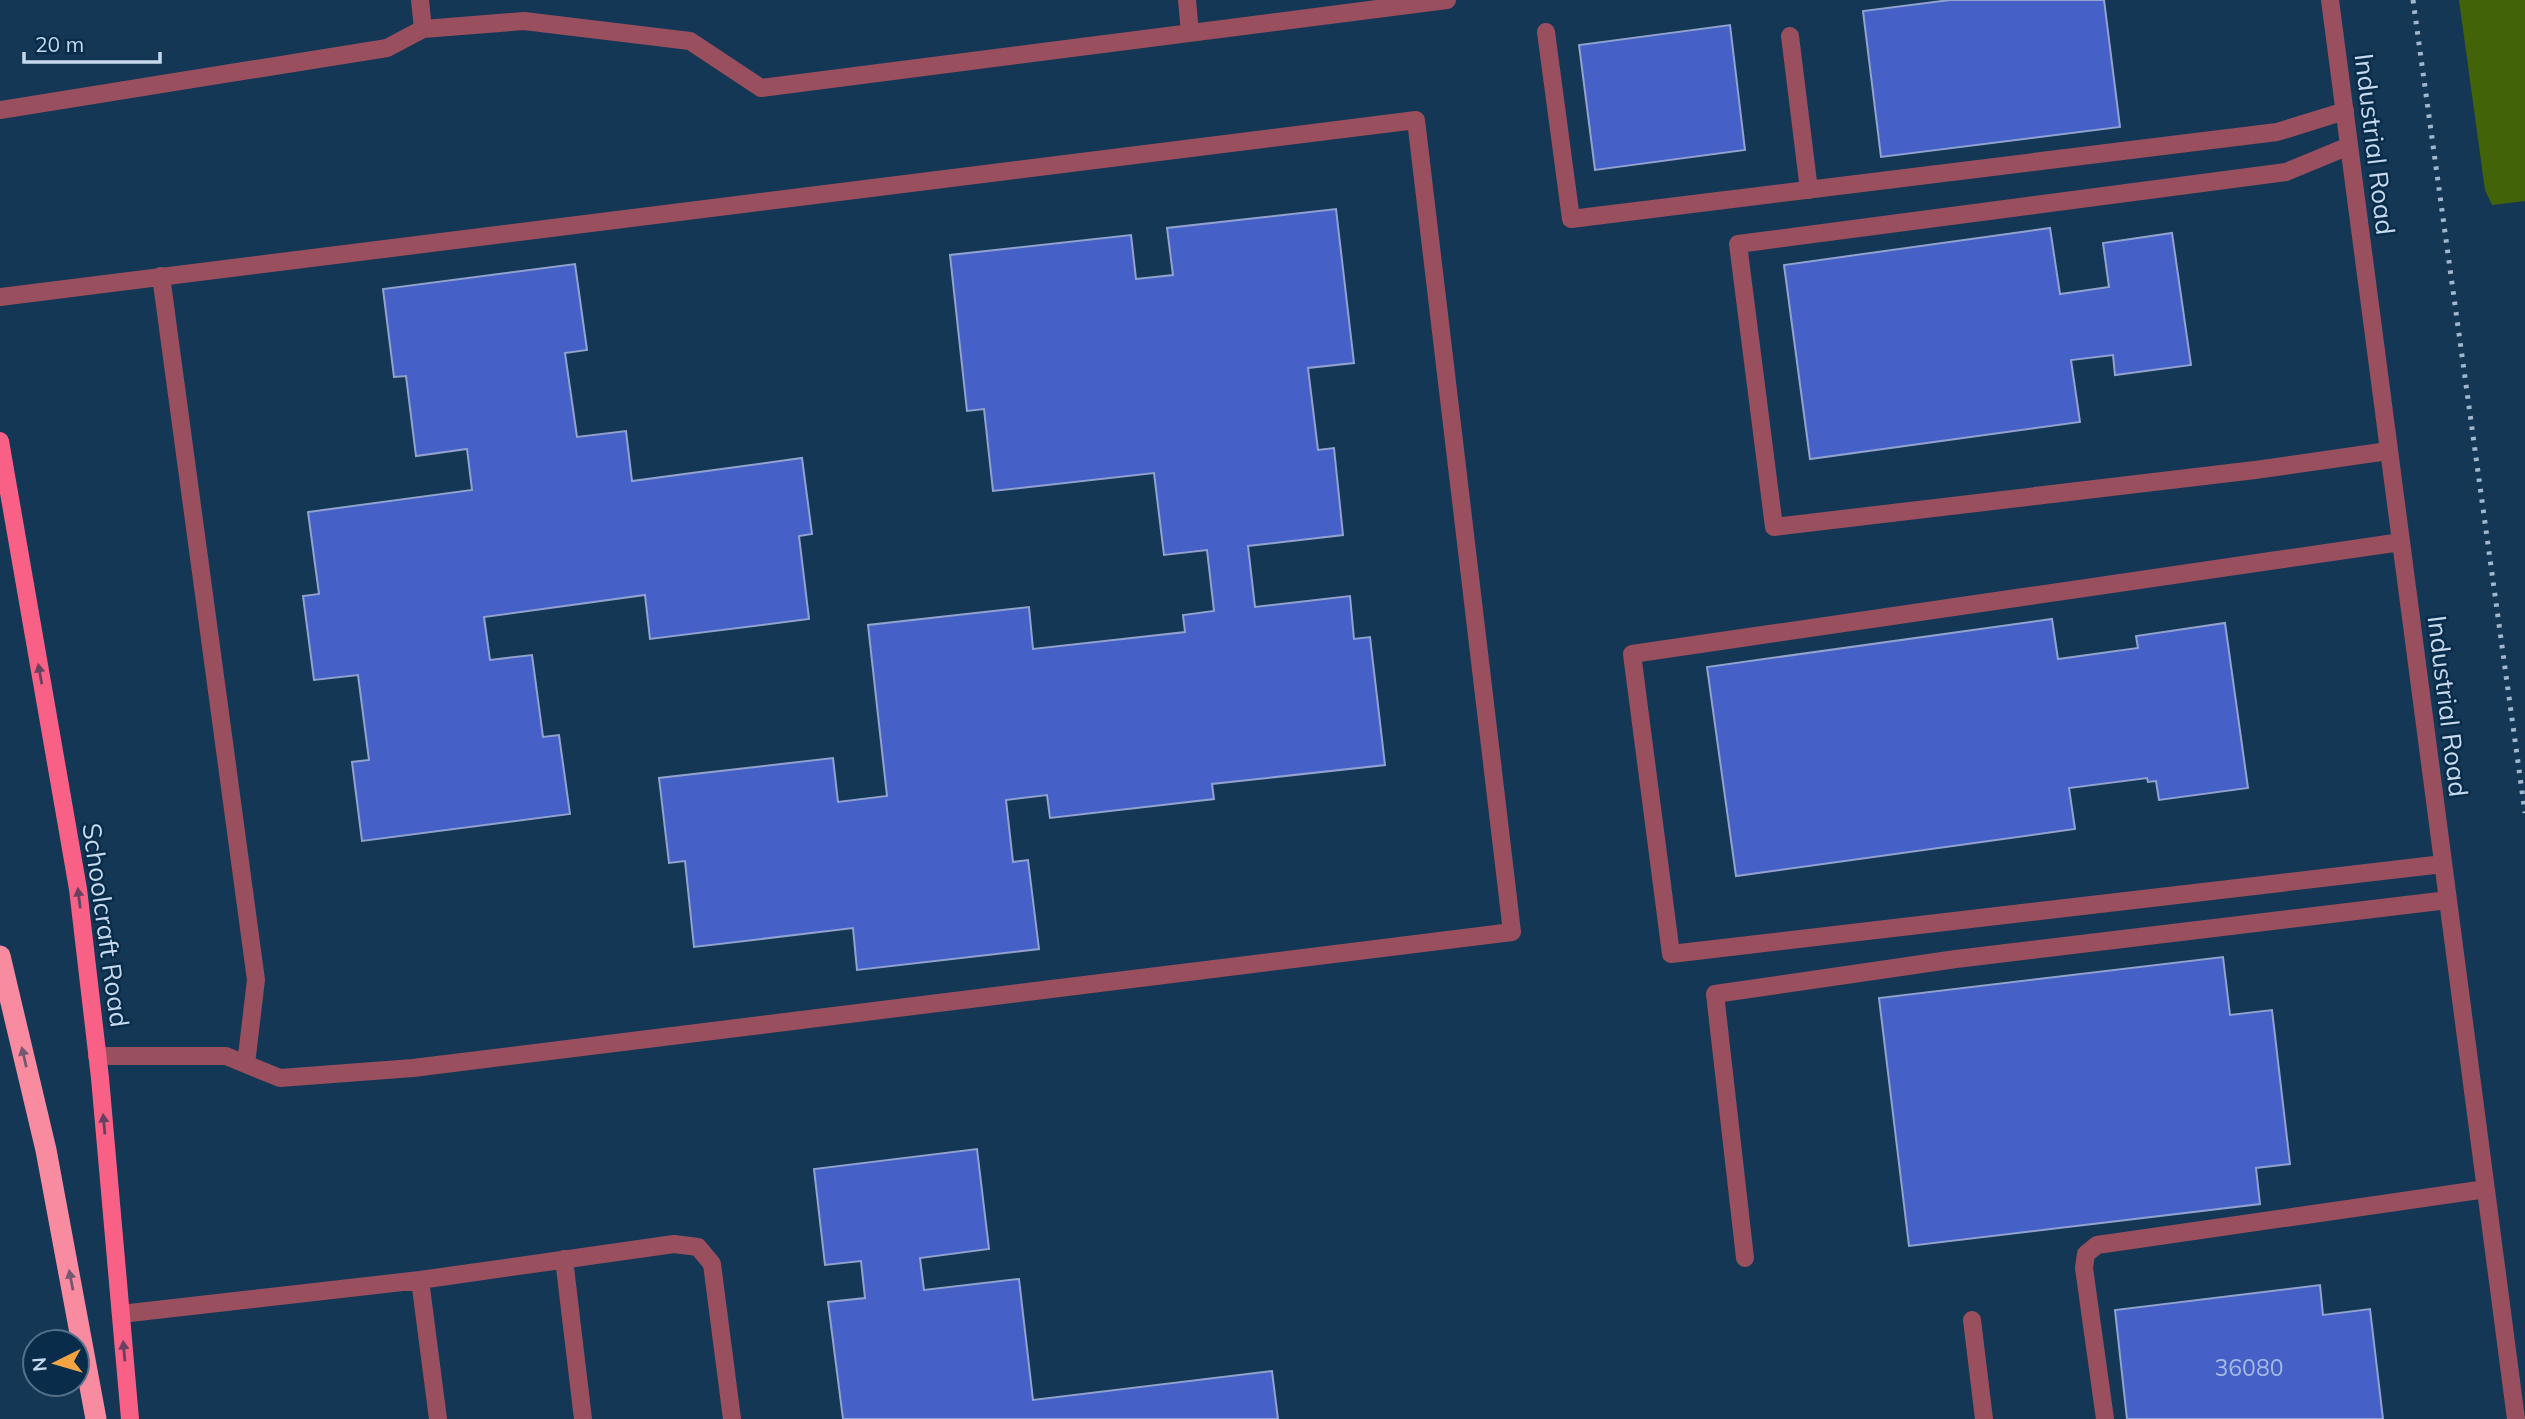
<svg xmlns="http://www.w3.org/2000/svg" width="2525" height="1419" font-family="Mulish,sans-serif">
<rect width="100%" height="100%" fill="#143756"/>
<path fill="#436309" d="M2459 0H2525V201L2492 205 2485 190Z"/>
<path fill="#4561c7" stroke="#91a2cf" stroke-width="2" d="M1950 0H2104L2120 127 1881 157 1863 11Z
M1730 25 1745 150 1595 170 1579 45Z
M1336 209 1354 363 1308 368 1318 450 1334 448 1343 535 1248 546 1255 607 1350 596 1354 639 1370 637 1385 765 1212 784 1214 799 1050 818 1047 795 1006 800 1013 862 1028 860 1039 949 857 970 853 928 694 947 685 861 669 863 659 778 833 758 838 802 887 796 868 625 1029 607 1033 649 1185 632 1183 615 1214 611 1207 550 1164 555 1154 473 993 491 984 409 967 411 950 255 1131 235 1136 279 1173 275 1167 228Z
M2050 228 2060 294 2109 287 2103 243 2172 233 2191 365 2115 375 2113 355 2071 360 2080 422 1810 459 1784 265Z
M575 264 587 350 565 353 577 437 626 431 632 481 802 458 812 534 799 536 809 619 650 639 645 595 484 617 490 660 532 655 543 737 559 735 570 814 362 841 352 762 369 760 358 675 314 680 303 596 319 594 308 512 472 490 467 449 416 456 406 376 394 377 383 289Z
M2052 619 2058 659 2138 648 2136 636 2225 623 2248 788 2159 800 2156 781 2148 782 2147 778 2069 788 2075 829 1736 876 1707 667Z
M2223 957 2230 1015 2272 1010 2290 1164 2256 1168 2260 1204 1909 1246 1879 998Z
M977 1149 989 1249 920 1258 924 1290 1019 1279 1033 1400 1272 1371 1278 1419H843L828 1302 865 1298 861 1261 825 1265 814 1169Z
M2320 1285 2323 1315 2370 1309 2383 1419H2127L2115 1310Z"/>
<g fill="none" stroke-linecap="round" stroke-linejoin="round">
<path stroke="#994f5d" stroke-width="18" d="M1187 0 1190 33
M2330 0 2516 1419
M423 29 524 21 690 41 761 88 1447 0
M1546 32 1571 219 2277 132 2345 111
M1790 36 1809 190
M0 110 387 48 423 29 420 0
M2349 146 2286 172 1738 244 1774 527 2255 470 2388 451
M161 276 256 980 246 1064
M0 297 1416 120 1512 932 413 1068 280 1078 226 1056H97
M2401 542 1632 654 1671 954 2443 864
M1745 1258 1715 994 1956 959 2448 900
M564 1259 583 1419
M121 1314 420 1280
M1972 1320 1984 1419
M438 1419 420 1280 674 1244 698 1247 712 1264 732 1419
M2105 1419 2084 1268 2086 1254 2097 1245 2486 1189"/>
<path stroke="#f96085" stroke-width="18" d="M0 441 78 889 100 1078 130 1419"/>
<path stroke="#f88ba0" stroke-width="21" d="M0 956 46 1150 96 1419"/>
<path stroke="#a1b7cd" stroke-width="5" stroke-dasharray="3.5 7" stroke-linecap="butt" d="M2413 0 2525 813"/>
</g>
<defs><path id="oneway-solid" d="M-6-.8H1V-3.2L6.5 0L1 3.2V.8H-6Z" transform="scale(1.75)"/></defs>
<g fill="#684162">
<use href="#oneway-solid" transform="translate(40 674) rotate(-100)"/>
<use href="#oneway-solid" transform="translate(79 898) rotate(-97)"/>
<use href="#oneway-solid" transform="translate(104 1124) rotate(-95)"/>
<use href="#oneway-solid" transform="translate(124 1351) rotate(-95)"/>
</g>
<g fill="#745771">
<use href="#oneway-solid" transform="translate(24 1057) rotate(-103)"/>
<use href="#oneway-solid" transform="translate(71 1280) rotate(-101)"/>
</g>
<g text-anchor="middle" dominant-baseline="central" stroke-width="5" stroke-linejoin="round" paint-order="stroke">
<g font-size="23" fill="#a6bbe4">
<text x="2249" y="1367">36080</text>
</g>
<g font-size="26" fill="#c6d9ed" stroke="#082c4a">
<text transform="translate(2375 144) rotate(83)">Industrial Road</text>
<text transform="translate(2448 706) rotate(83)">Industrial Road</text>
<text transform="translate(106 925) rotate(82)">Schoolcraft Road</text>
</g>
</g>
<g transform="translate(56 1363) rotate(265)"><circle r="33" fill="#082c4a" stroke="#54718b" stroke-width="2"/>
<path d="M0-5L12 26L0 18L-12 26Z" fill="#f3a442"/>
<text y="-10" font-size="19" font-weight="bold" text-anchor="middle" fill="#c6d9ed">N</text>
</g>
<path d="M24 52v10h136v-10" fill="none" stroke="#c6d9ed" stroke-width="3.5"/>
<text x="35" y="52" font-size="21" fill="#c6d9ed" stroke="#082c4a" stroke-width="5" paint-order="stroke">20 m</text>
</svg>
